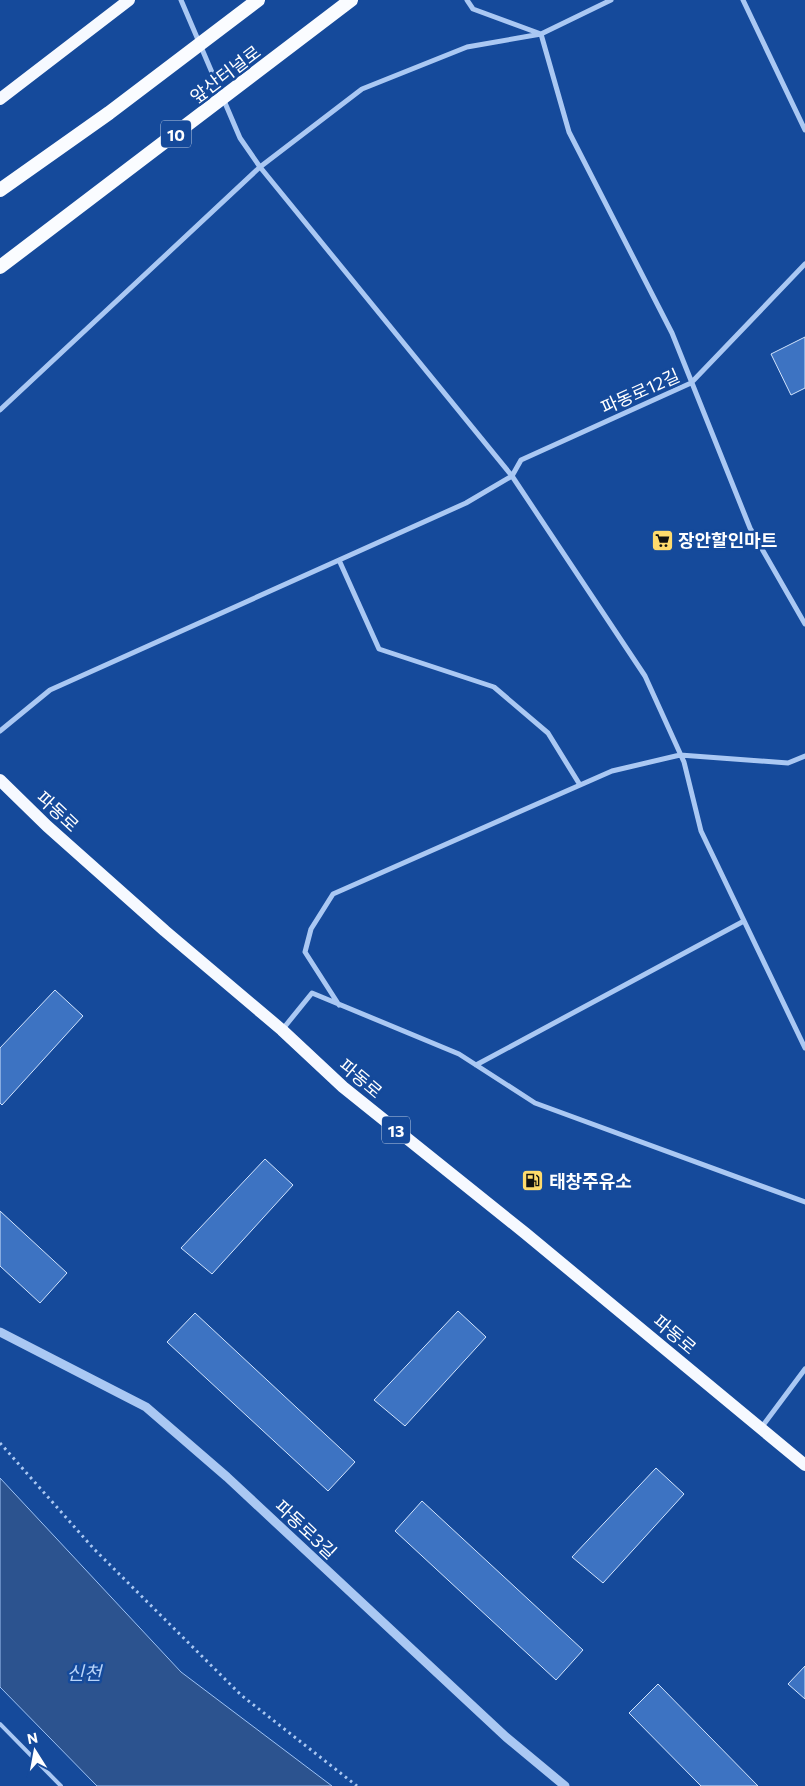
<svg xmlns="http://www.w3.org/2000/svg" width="805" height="1786" font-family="Commissioner,'Noto Sans KR',sans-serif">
<rect width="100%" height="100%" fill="#154a9b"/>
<path fill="#2c538f" stroke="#9dc2f5" d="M0 1478 181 1672 332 1786H97L0 1687Z"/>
<path fill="#3d73c2" stroke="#d2e4fd" d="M805 337V388L791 395 771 354Z
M55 990 83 1016 2 1105 0 1103V1048Z
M265 1159 293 1185 212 1274 181 1248Z
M0 1211 67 1273 40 1303 0 1266Z
M458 1311 486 1337 405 1426 374 1400Z
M195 1313 355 1462 328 1491 167 1342Z
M656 1468 684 1494 603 1583 572 1557Z
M422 1501 583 1650 556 1680 395 1531Z
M805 1666V1699L788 1684Z
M658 1684 758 1786H701L629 1713Z"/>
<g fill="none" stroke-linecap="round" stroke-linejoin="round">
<path stroke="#aac8f3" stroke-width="3" stroke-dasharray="2.5 4" stroke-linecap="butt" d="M0 1443 94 1549 241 1695 357 1786"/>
<path stroke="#aac8f3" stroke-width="4" d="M0 1724 61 1786"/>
<path stroke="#aac8f3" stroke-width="5" d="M181 0 240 138 260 167 512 476 645 676 684 762 701 831 805 1048
M467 0 473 9 541 34 569 132 672 333 750 528 805 624
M743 0 805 130
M0 410 260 167 362 89 467 47 541 34 611 0
M339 560 379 649 494 687 548 733 580 785
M0 731 50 690 466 503 512 476 521 460 691 383 805 264
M339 1005 305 952 311 929 333 894 612 771 680 755 788 763 805 756
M282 1030 312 993 459 1054 535 1103 805 1202
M476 1065 744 921
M761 1428 805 1369"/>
<path stroke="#aac8f3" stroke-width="9" d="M0 1332 146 1407 227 1477 506 1737 565 1786"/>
<path stroke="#f6f9ff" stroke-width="12" d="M0 99 129 0
M0 780 47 826 165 931 282 1030 343 1087 525 1233 805 1465"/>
<path stroke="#fafcff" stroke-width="14" d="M0 190 109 113 258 0
M0 267 351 0"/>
</g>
<defs>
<symbol id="supermarket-square" viewBox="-11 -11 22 22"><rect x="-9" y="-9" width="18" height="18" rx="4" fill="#ffdb6c" stroke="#154a9b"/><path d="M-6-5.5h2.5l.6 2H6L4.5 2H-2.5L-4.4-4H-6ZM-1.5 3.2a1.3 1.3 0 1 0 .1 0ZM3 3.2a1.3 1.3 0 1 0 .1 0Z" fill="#111"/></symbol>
<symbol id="fuel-square" viewBox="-11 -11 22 22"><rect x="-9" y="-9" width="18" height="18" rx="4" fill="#ffdb6c" stroke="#154a9b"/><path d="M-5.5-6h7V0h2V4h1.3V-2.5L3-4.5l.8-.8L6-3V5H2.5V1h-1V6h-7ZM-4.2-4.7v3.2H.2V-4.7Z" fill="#111"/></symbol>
</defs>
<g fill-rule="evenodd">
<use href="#supermarket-square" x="650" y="528" width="25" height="25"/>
<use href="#fuel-square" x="520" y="1168" width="25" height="25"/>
</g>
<g text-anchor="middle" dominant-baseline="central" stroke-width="5" stroke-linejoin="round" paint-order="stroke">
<g fill="#154a9b" stroke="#b9c9e1" stroke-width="1">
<rect x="161" y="120.5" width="30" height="27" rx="4"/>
<rect x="382" y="1116.5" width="28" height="27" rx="4"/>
</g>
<g font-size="16" font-weight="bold" fill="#fff">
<text x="176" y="134">10</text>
<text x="396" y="1130">13</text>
</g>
<g font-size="18" fill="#fff" stroke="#154a9b">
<text transform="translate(225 74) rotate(-37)">앞산터널로</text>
<text transform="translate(640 391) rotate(-24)">파동로12길</text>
<text transform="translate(58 811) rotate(43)">파동로</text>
<text transform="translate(361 1078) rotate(40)">파동로</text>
<text transform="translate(675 1334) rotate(40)">파동로</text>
<text transform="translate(306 1529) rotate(43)">파동로3길</text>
</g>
<g font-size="18" font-weight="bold" fill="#fff" stroke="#154a9b" text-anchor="start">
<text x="678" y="540">장안할인마트</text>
<text x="549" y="1181">태창주유소</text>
</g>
<g font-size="19" font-style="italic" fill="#b7d3f9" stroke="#154a9b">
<text x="84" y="1672">신천</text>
</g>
</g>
<g transform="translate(35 1751) rotate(349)" stroke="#154a9b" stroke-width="4" paint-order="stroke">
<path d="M0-4L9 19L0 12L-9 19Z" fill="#ffffff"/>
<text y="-8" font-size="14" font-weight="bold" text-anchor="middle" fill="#ffffff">N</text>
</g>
</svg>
